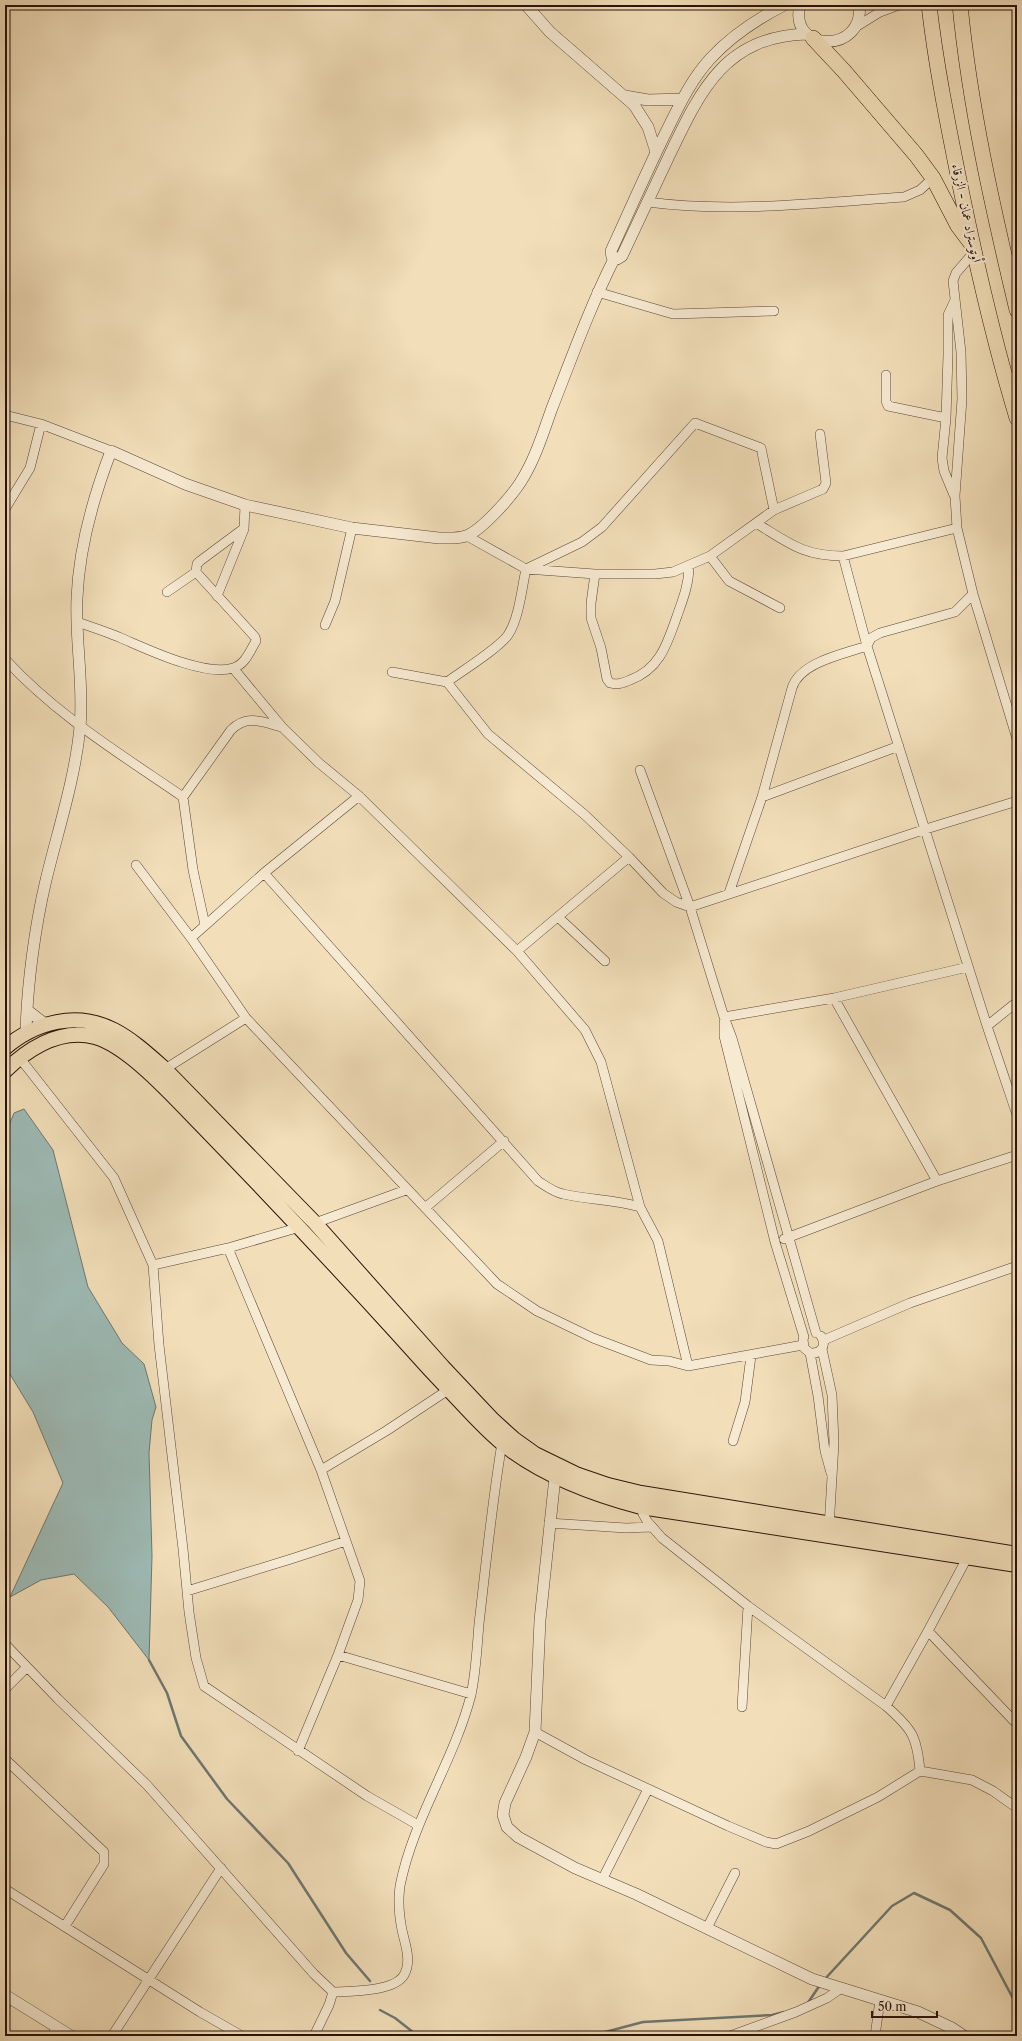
<svg xmlns="http://www.w3.org/2000/svg" width="1022" height="2041" font-family="'Libre Caslon Text',Amiri,serif">
<rect width="100%" height="100%" fill="#f2dfba"/>
<filter id="stains"><feTurbulence type="fractalNoise" baseFrequency=".005" numOctaves="4"/><feColorMatrix values="0 0 0 0 .2 0 0 0 0 .09 0 0 0 0 .02 0 0 0 .5 -.17"/></filter>
<radialGradient id="worn" r=".72"><stop offset=".6" stop-color="#630" stop-opacity="0"/><stop offset="1" stop-color="#630" stop-opacity=".3"/></radialGradient>
<path fill="#9dbbb6" stroke="#6f7770" d="M24 1109 53 1150 88 1287 122 1343 144 1364 156 1407 152 1420 149 1453 152 1556 149 1660 108 1607 74 1574 41 1580 10 1597 63 1483 33 1412 5 1366V1135L14 1113Z"/>
<g fill="none" stroke-linecap="round" stroke-linejoin="round">
<path stroke="#6f7770" stroke-width="2.5" d="M149 1660 167 1693 181 1736 227 1799 288 1863 346 1953 370 1981
M824 1980 892 1906 914 1893 950 1910 981 1938 1017 2006
M807 2004 820 1985
M380 2010 395 2018 418 2036
M590 2036 643 2022 772 2015 784 2012"/>
<defs>
<path id="minor" d="M854 28 880 12 899 5
M647 202C732 213 818 203 904 197L920 190 933 178
M975 251 956 273 953 281 961 352 962 399 955 496 957 528 973 594 1017 739
M597 292 673 314 774 311
M886 375V401L888 406 946 418
M5 415 41 424 111 451
M954 495 944 471 942 458 946 418 948 355V315L955 300
M5 509 30 468 41 424
M756 523C789 543 803 556 843 556L957 528
M467 536 526 569 595 574H655L673 572 710 556 774 510 823 489 826 483 820 434
M710 556 729 581 780 608
M843 556 867 646 987 1026 1017 1115
M196 572 197 564 200 561 243 529
M595 574 591 603V618L601 648 607 679 610 683C618 685 623 683 630 680 660 669 667 644 677 616 683 599 689 584 689 566
M217 596 244 529 245 505
M77 622C92 627 107 632 121 638 147 649 205 677 233 668 245 665 250 651 256 641L255 637 196 572 167 592
M325 625 335 601 352 528
M5 659C56 715 122 755 183 797L231 730C247 714 262 722 282 727
M233 668 282 727 319 763 359 796 517 951 585 1030 601 1062 640 1207
M392 672 447 682 488 734 585 815 629 857 663 893 676 902 690 907 926 829 1017 801
M447 682C462 671 499 648 508 635 519 619 522 587 526 569L582 542 602 527 695 423 761 448 774 510
M640 770 690 907 724 1017 732 1038 816 1333
M183 797 193 870 205 925
M762 797 899 746
M136 865 191 938 246 1018 497 1284 537 1311 593 1338 651 1360 669 1361 688 1366 803 1345
M264 873 538 1181C546 1186 553 1192 563 1194 588 1200 614 1199 640 1207L658 1241 688 1366
M729 893 762 797 792 688C800 662 844 654 867 646L871 638 880 633 955 612 973 594
M558 917 605 961
M191 938 264 873 359 796
M517 951 629 857
M834 998 937 1181
M724 1017 834 998 968 967
M724 1022V1036L775 1242 804 1337
M987 1026 1017 1002
M19 1057 114 1178 153 1265 159 1345 183 1549 189 1612 196 1658 204 1686 367 1796 418 1825
M165 1069 246 1018
M425 1208 504 1141
M315 1223 406 1190
M784 1239 937 1181 1017 1155
M228 1248 321 1470 360 1581 358 1600 338 1655 298 1751
M153 1265 228 1248 300 1227
M803 1339 804 1348 810 1353 818 1396 825 1451 831 1473
M824 1340 910 1303 1017 1266
M822 1349 832 1395 834 1443 829 1528
M810 1353C821 1354 827 1346 821 1336
M733 1441 745 1402 751 1356
M321 1470 386 1431 448 1390
M641 1503 643 1514 647 1521 662 1538 748 1606 886 1706C912 1729 917 1736 920 1771
M549 1523 626 1528 651 1527
M187 1591 291 1559 346 1541
M928 1631 1014 1721
M5 1644 58 1699 147 1785 314 1974 333 1992C350 1991 394 1992 404 1975 412 1961 405 1944 402 1930 399 1915 398 1900 400 1886 413 1819 454 1761 471 1695 476 1672 477 1647 479 1624 486 1563 492 1503 502 1443
M338 1655 471 1694
M5 1689 27 1667
M886 1706 928 1631 967 1558
M742 1707 748 1606
M535 1732 586 1760 728 1826 766 1842 776 1844 809 1831 878 1797 920 1771 972 1780 993 1791 1017 1808
M5 1759 104 1852V1864L65 1926
M602 1880 648 1789
M5 1889 200 2012 242 2036
M707 1928 735 1873
M5 2007 8 1997
M52 2036 57 2027
M112 2036 221 1868
M314 2036 329 2005 333 1992
M730 2036 796 2012 827 1998 840 1989
M875 2036 880 2000"/>
<path id="tertiary" d="M526 5 550 32 634 105 648 127 656 152
M784 5C757 19 730 37 710 59 690 81 678 108 665 134 646 173 629 212 611 251L612 257 617 259 622 256C638 222 654 188 670 154 701 89 726 36 807 34
M800 5C788 54 866 53 859 5
M625 96 648 100 682 99
M27 1010 45 1024
M26 1033C27 986 35 926 46 880 58 830 75 779 80 727 84 684 75 641 77 598 79 547 93 498 111 451L185 484 245 505 352 528 439 538C448 538 457 539 466 536 482 530 510 498 520 483 535 460 543 433 552 408 572 357 590 307 614 259
M555 1477 540 1620 535 1732 526 1757 505 1803 503 1815 507 1827 518 1837 575 1868 636 1894 812 1979 918 2012 952 2028 964 2036
M5 1995 71 2036"/>
<path id="primary" d="M5 1048C20 1035 37 1026 57 1022 104 1013 132 1040 165 1069L315 1223 443 1367 493 1420 514 1439 535 1454 576 1474 608 1485 641 1493 1017 1554
M5 1071C29 1048 60 1028 95 1037 131 1047 179 1103 206 1130 270 1196 333 1263 395 1331 418 1357 442 1383 466 1408 480 1423 495 1439 512 1451 551 1479 595 1495 641 1507L1017 1565"/>
<path id="trunk" d="M929 5C936 66 948 125 960 185 976 263 994 342 1017 418
M960 5C970 108 993 209 1017 310
M813 38 844 71 916 155 933 178 958 226 970 242"/>
</defs>
<use href="#minor" stroke="#5b4534" stroke-width="10"/>
<use href="#tertiary" stroke="#5b4534" stroke-width="12"/>
<use href="#primary" stroke="#291208" stroke-width="16"/>
<use href="#trunk" stroke="#291208" stroke-width="16"/>
<use href="#minor" stroke="#f7ead2" stroke-width="9"/>
<use href="#tertiary" stroke="#f7ead2" stroke-width="11"/>
<use href="#primary" stroke="#f2dfba" stroke-width="14"/>
<use href="#trunk" stroke="#f2dfba" stroke-width="15"/>
</g>
<g text-anchor="middle" dominant-baseline="central" stroke-width="4" stroke-linejoin="round" paint-order="stroke">
<g font-size="13" fill="#291208" stroke="#f7ead2">
<text transform="translate(967 213) rotate(78)">أوتوستراد عمان - الزرقاء</text>
</g>
</g>
<rect width="1022" height="2041" fill="none" stroke="#f2dfba" stroke-width="20"/>
<rect x="6" y="6" width="1010" height="2029" fill="none" stroke="#291208" stroke-width="2"/>
<rect x="10" y="10" width="1002" height="2021" fill="none" stroke="#291208"/>
<path d="M872 2011v6h65v-6" fill="none" stroke="#291208" stroke-width="2"/>
<text x="878" y="2011" font-size="12" fill="#291208" stroke="#f7ead2" stroke-width="3" paint-order="stroke">50 m</text>
<rect width="100%" height="100%" filter="url(#stains)"/>
<rect width="100%" height="100%" fill="url(#worn)"/>
</svg>
